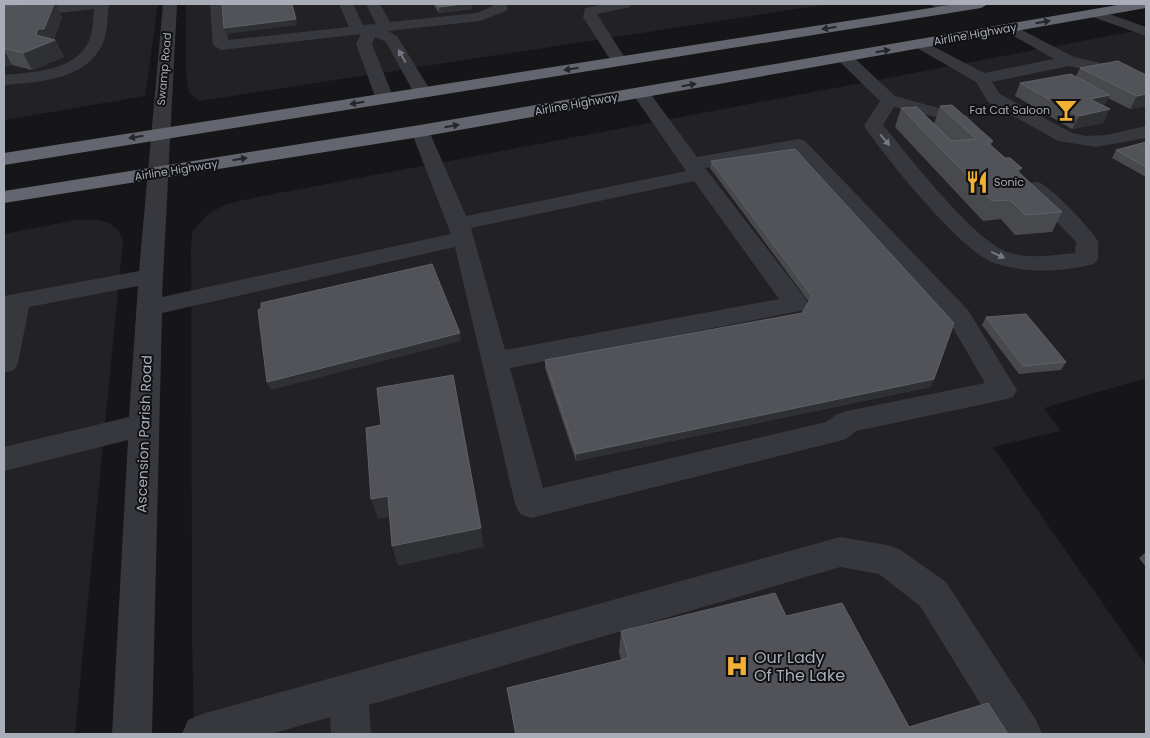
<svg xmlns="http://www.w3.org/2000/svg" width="1150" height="738" font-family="Poppins,sans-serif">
<rect width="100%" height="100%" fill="#161618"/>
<path fill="#222225" d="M4 4H158L145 96 4 120Z
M186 4H829L199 101 189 93 186 73Z
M1146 29V378L1044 408 1061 431 993 447 1146 665V734H194L192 635 191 244 193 230 207 215 224 205 248 199Z
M76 220H98L110 223 119 231 123 240 75 734H4V234Z"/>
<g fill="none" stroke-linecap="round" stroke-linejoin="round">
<path fill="#37383d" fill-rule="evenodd" d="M65 4H109C107 16 108 31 103 43 87 80 39 82 4 85V75C31 72 73 72 88 43 93 33 93 20 94 9L4 19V11Z
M163 4H177L162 297 451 234 411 131 413 127H427L429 131 466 216 686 171 632 93 635 89H647L697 157 798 139 805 141 968 310 1017 390 1013 397 1003 400 856 431 846 439 835 442 531 518 520 514 515 504 455 247 162 313 152 734H112L128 440 4 471V447L129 417 138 286 29 307 18 363 14 370 4 373V296L139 271ZM794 152 949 321 985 383 847 411 837 414 826 422 543 488 510 368 805 310 809 304 805 298 705 168ZM694 181 779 299 505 350 471 228Z
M210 4H224L228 40 349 27 339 4H353L363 25 376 24 366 4H380L390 22 477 13 493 6 491 4H505L508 8 506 11 480 21 388 31 397 36 432 93 429 97H417L414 93 386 42 375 37 372 44 394 99 391 103H379L376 99 356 44 361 34 221 50 213 45Z
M605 4H632L630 7 597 14 627 61 625 64H613L583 17 585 8Z
M929 4H947L954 9 947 13Z
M1095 9 1146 27V36L1090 16 1088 13 1090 10Z
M1010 24 1074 57 1123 68 1146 80V91L1112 76 1069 66 992 82 1000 94 1072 133 1086 136 1106 135 1146 126V138L1096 147 1058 141 988 102 976 82 910 44 918 39 923 41 984 73 1054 59 1005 31 1003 28Z
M844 52 850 54 895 96 967 116 979 128 977 132C966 135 964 130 956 125 944 117 909 111 894 107L883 125C909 156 974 242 1010 253 1030 259 1054 255 1075 253L1076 242 1024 188 1027 184C1032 182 1037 181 1042 184 1058 194 1088 226 1098 241V259L1094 264C1063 272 1023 274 992 262 960 250 885 157 864 126L880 101 838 60 836 57Z
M840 537 887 545 899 549 946 582 1036 720 1042 734H999L920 606 879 574 840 567 369 705 371 734H331L330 717 271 734H182L188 720 202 714Z"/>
<path fill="#63666e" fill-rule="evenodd" d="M956 4H988L981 8 4 165V153Z
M1123 4H1146V8L420 137 4 203V191L420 125Z"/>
</g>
<path fill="#47494d" d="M433 4H472V9L439 13Z
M4 6 62 17 54 39 55 40 64 57 32 70 12 65 4 66Z
M1118 61 1146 106 1130 109 1108 98 1104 106 1103 123 1072 129 1015 96 1020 83 1076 76 1080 68Z
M940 106 993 141 991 145 1005 158 1022 168 1019 172 1062 212 1052 232 1015 235 1001 219 983 221 895 127 901 108 934 124Z
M1146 142V177L1112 158 1116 150Z
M711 161 934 379 930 387 576 461 545 368V360L802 313 809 302 710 168Z
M986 317 1066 362 1061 370 1019 374 982 325Z
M1146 552V567L1139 558Z
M786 616 909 727 1008 734H515L507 688 621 660 619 652 621 631Z"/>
<path fill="#2f3033" d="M54 4H56L62 17 54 40H55L64 57 32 70 23 53 36 35 38 29Z
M463 4H472V9L439 13V7Z
M296 19 297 25 226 34 224 28Z
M4 50 12 65 4 66Z
M1146 94V106L1130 109 1137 96Z
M1110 95 1103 108 1090 99Z
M1110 109 1103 123 1072 129 1079 116Z
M460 333 461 341 271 390 267 382Z
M934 379 930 387 576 461V454Z
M388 496 394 516 378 519 371 499Z
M481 528 484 547 398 566 392 546Z"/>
<path fill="#525359" stroke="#5f6168" d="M27 4H54L44 29H38L36 35 55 40 23 53 4 48V6Z
M222 4H292L296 19 224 28Z
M437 4H463L439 7Z
M1118 61 1146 75V94L1137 96 1080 68Z
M1071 74 1110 95 1090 99 1110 109 1079 116 1020 83Z
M952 105 993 141 987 142 1005 158H1010L1022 168 1015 169 1062 212 1025 215 1010 200 992 201 901 108 917 107 951 141 976 139 940 106Z
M1146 142V167L1116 150Z
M795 149 954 323 934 379 576 454 545 360 802 313 812 296 711 161Z
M432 264 460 333 267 382 258 310 261 308V303Z
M1026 314 1066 362 1023 366 986 317Z
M453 375 481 528 392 546 388 496 371 499 366 428 381 425 377 388Z
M775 593 786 616 842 603 909 727 988 703 1008 734H516L507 688 629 658 621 631Z"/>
<defs><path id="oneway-solid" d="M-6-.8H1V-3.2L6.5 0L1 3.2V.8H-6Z" transform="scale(1.25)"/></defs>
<g fill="#26262a">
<use href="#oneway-solid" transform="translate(1043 22) rotate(-10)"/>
<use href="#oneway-solid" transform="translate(829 28) rotate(171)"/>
<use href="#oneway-solid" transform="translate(883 51) rotate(-10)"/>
<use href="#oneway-solid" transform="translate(571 69) rotate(171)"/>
<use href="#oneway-solid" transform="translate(689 85) rotate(-10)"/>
<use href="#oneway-solid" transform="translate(357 103) rotate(171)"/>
<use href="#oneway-solid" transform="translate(452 126) rotate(-10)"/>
<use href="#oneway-solid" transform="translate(136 137) rotate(171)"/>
<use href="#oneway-solid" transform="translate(240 159) rotate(-9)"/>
</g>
<g fill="#757881">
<use href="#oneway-solid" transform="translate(402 56) rotate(-119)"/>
<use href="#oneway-solid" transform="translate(885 140) rotate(49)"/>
<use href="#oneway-solid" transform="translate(998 255) rotate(24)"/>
</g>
<defs>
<symbol id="bar-bare" viewBox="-9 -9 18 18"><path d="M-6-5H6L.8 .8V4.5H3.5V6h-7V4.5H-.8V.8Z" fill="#f2b134" stroke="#111113" stroke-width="2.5" paint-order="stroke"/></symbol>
<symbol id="restaurant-bare" viewBox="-9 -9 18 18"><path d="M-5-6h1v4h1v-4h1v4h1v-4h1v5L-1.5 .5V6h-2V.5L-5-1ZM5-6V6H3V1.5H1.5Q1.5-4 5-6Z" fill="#f2b134" stroke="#111113" stroke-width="2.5" paint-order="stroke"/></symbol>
<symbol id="hospital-bare" viewBox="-9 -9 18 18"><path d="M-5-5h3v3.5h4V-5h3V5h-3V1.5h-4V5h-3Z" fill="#f2b134" stroke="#111113" stroke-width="2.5" paint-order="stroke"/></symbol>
</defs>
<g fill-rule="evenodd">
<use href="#bar-bare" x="1050" y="94" width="32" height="32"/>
<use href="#restaurant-bare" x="961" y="166" width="32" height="32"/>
<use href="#hospital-bare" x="721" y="650" width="32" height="32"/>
</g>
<g text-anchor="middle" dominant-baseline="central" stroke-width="4" stroke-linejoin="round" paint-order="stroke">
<g font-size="11" fill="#a8adb8" stroke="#111113">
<text transform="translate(975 34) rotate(-10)">Airline Highway</text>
<text transform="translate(164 69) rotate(-85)">Swamp Road</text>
<text transform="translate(576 104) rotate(-10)">Airline Highway</text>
<text transform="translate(176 170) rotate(-9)">Airline Highway</text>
</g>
<g font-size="11" fill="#a8adb8" stroke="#111113" text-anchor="end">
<text x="1050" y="110">Fat Cat Saloon</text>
<text x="994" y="182" text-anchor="start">Sonic</text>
</g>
<g font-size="14" fill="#a8adb8" stroke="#111113">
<text transform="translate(144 434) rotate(-88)">Ascension Parish Road</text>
</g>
<g font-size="16" fill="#a8adb8" stroke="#111113" text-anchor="start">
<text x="754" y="657">Our Lady<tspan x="754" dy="18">Of The Lake</tspan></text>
</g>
</g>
<rect width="1150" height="738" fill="none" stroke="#a8adb8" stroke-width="10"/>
</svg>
